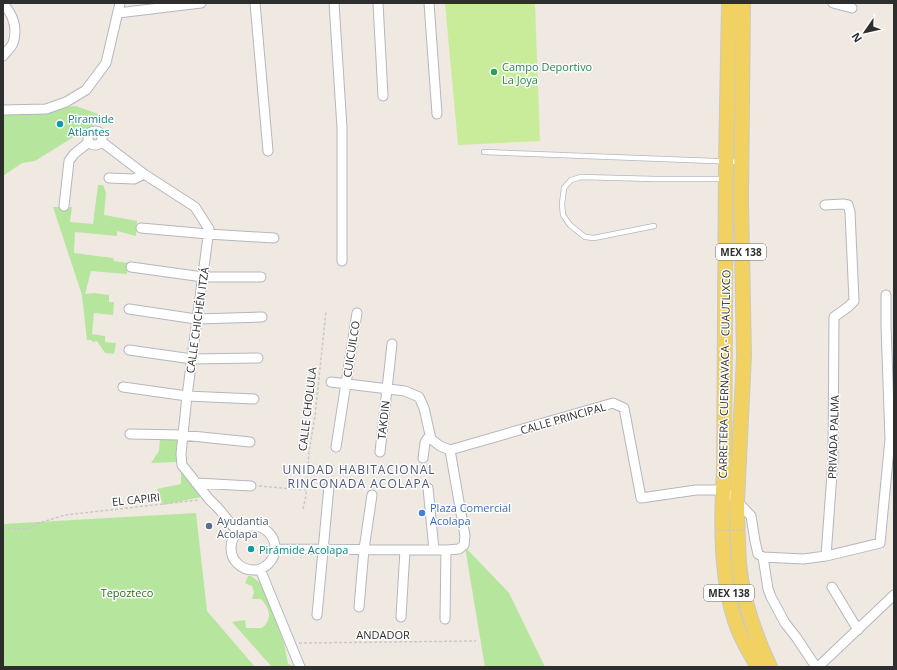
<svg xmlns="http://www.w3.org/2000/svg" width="897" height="670" font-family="'Open Sans',sans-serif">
<rect width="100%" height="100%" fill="#efe9e1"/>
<path fill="#b6e59e" d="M76 106 106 117 35 161 22 163 3 176V111Z
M98 185H103L106 192 104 215 137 221 136 236 117 231V236L75 232 74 253 113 258 114 261 128 263 127 274 91 271 85 294 94 293 109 295V302H114L113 315 94 313 92 334 105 336V342L116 343 114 354 105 353 97 341 93 342 91 340H87L82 295 53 207H72L70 222 93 224Z
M160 438 177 440 176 462 151 463 159 451Z
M181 472 201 497 163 505 157 489 181 484Z
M196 513 207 611 255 667H3V524Z
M465 547 509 593 545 667H485Z
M248 576H251L262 584 284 643 288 664 297 667H272L232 622 245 620 246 628H262C273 618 270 609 261 599H252L254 592 252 586 245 583Z"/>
<path fill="#c9ec9a" d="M445 3H535L540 141 458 145Z"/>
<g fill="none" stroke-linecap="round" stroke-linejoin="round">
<defs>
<path id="service" d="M484 152 740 162
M654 226 594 238 585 237 570 225 563 215 562 204 564 188 571 180 581 177 655 179H724"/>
<path id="minor" d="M255 3 268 151
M334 3 342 128V261
M378 3 383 96
M429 3 437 114
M833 3 852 8
M3 4C13 14 18 29 13 43 11 48 6 52 3 56
M118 13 201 3
M3 110 46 109 66 102 86 90 106 63 120 3
M88 138a7 7 0 1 1 14 0a7 7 0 1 1-14 0Z
M102 142 144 174 195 207 209 229 187 396 181 454 182 465 209 499 218 508 237 531
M109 178 134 179 144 174
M825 205 843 204 848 205 850 212 854 301 848 307 834 317 833 460 826 556
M64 206 69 161 74 154 89 142
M141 228 208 234 274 238
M131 267 203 277H261
M129 309 196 319 262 317
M129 350 192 359 258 358
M331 382 405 391 419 397 424 408 431 439 440 446 450 450 613 403 624 408 641 498 696 490H723L737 501 751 516 755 541 758 554 763 557 803 559 826 556 880 543 890 439 886 325V295
M123 387 187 396 254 399
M130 434 182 435 250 442
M336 447 357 313
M380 452 392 344
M423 458 425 443 427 439H431
M196 483 251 486
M428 488 434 550
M231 548a22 22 0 1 1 44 0a22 22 0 1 1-44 0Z
M276 549 446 550 459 549 464 545 465 536 450 450
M763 557 768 589 771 597 785 623 796 637 816 667
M260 569 300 667
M832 587 858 630
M359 607 364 549 372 495
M317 615 329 486
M401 617 405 550
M445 619 446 550
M818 667 894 595"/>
<path id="primary" d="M729 3 726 162 724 471C721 520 720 583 738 629 743 642 751 655 758 667
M743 3 741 202 744 355 737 501C737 522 738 543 739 563 742 599 755 635 770 667"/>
</defs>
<use href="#service" stroke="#b4b7c1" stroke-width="6"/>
<use href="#minor" stroke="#b4b7c1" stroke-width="11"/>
<use href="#primary" stroke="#c9c9c9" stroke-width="16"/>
<path stroke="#c9c9c9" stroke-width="1.5" stroke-dasharray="3 2" stroke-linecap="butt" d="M259 486 305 490
M303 509 306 496 309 451 315 416 326 311
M3 528 27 529 39 523 65 515 199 500
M299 643 476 641"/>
<use href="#service" stroke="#fff" stroke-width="4.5"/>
<use href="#minor" stroke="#fff" stroke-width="9"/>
<use href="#primary" stroke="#f2d163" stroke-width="14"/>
<path stroke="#c9c9c9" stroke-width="1.5" stroke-dasharray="3 2" stroke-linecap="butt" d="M717 530H745"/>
</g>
<circle fill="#2e9e5b" stroke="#fff" stroke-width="1.5" cx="494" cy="72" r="4"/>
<g fill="#0f9aa8" stroke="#fff" stroke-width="1.5">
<circle cx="60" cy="124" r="4"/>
<circle cx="251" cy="549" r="4"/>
</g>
<circle fill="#3f7fe0" stroke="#fff" stroke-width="1.5" cx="422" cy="513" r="4"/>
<circle fill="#5c6f8a" stroke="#fff" stroke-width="1.5" cx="209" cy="526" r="4"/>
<g text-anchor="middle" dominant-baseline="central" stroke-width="3" stroke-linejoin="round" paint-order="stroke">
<g fill="#fff" stroke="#6d6d6d" stroke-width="1">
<rect x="716" y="244" width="50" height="16" rx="3"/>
<rect x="704" y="585" width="50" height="16" rx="3"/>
</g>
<g font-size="10" font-weight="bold" fill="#2e2e2e">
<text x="741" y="252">MEX 138</text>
<text x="729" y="593">MEX 138</text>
</g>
<g font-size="11" fill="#27864d" stroke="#fff" text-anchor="start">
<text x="502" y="66">Campo Deportivo<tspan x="502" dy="13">La Joya</tspan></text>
</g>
<g font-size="11" fill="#0d838f" stroke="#fff" text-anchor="start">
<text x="68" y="118">Piramide<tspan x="68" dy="13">Atlantes</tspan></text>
<text x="259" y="549">Pirámide Acolapa</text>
</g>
<g font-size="11" fill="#2e2e2e" stroke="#fff">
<text transform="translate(197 320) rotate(-82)">CALLE CHICHÉN ITZÁ</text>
<text transform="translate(351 349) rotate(-81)">CUICUILCO</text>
<text transform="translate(724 374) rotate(-89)">CARRETERA CUERNAVACA - CUAUTLIXCO</text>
<text transform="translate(307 409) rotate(-83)">CALLE CHOLULA</text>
<text transform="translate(563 418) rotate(-16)">CALLE PRINCIPAL</text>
<text transform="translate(383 420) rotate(-84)">TAKDIN</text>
<text transform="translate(833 437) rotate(-88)">PRIVADA PALMA</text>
<text transform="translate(136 499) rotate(-6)">EL CAPIRI</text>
<text x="383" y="634">ANDADOR</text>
</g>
<g font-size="11" fill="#366cbe" stroke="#fff" text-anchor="start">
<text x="430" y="507">Plaza Comercial<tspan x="430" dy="13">Acolapa</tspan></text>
</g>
<g font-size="11" fill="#4e5e75" stroke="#fff" text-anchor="start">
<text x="217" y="520">Ayudantia<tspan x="217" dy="13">Acolapa</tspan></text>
</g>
<g font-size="11" fill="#2c6e1b" stroke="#fff">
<text x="127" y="592">Tepozteco</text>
</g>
<g font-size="12" letter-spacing="1" fill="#4d5680" stroke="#fff">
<text x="359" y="469">UNIDAD HABITACIONAL<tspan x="359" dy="14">RINCONADA ACOLAPA</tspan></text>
</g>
</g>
<rect width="897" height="670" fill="none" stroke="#2e2e2e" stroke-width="8"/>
<g transform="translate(865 32) rotate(236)" stroke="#ffffff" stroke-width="3" paint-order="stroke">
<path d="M0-3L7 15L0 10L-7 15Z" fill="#2e2e2e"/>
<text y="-6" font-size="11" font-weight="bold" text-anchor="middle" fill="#2e2e2e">N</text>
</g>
</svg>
